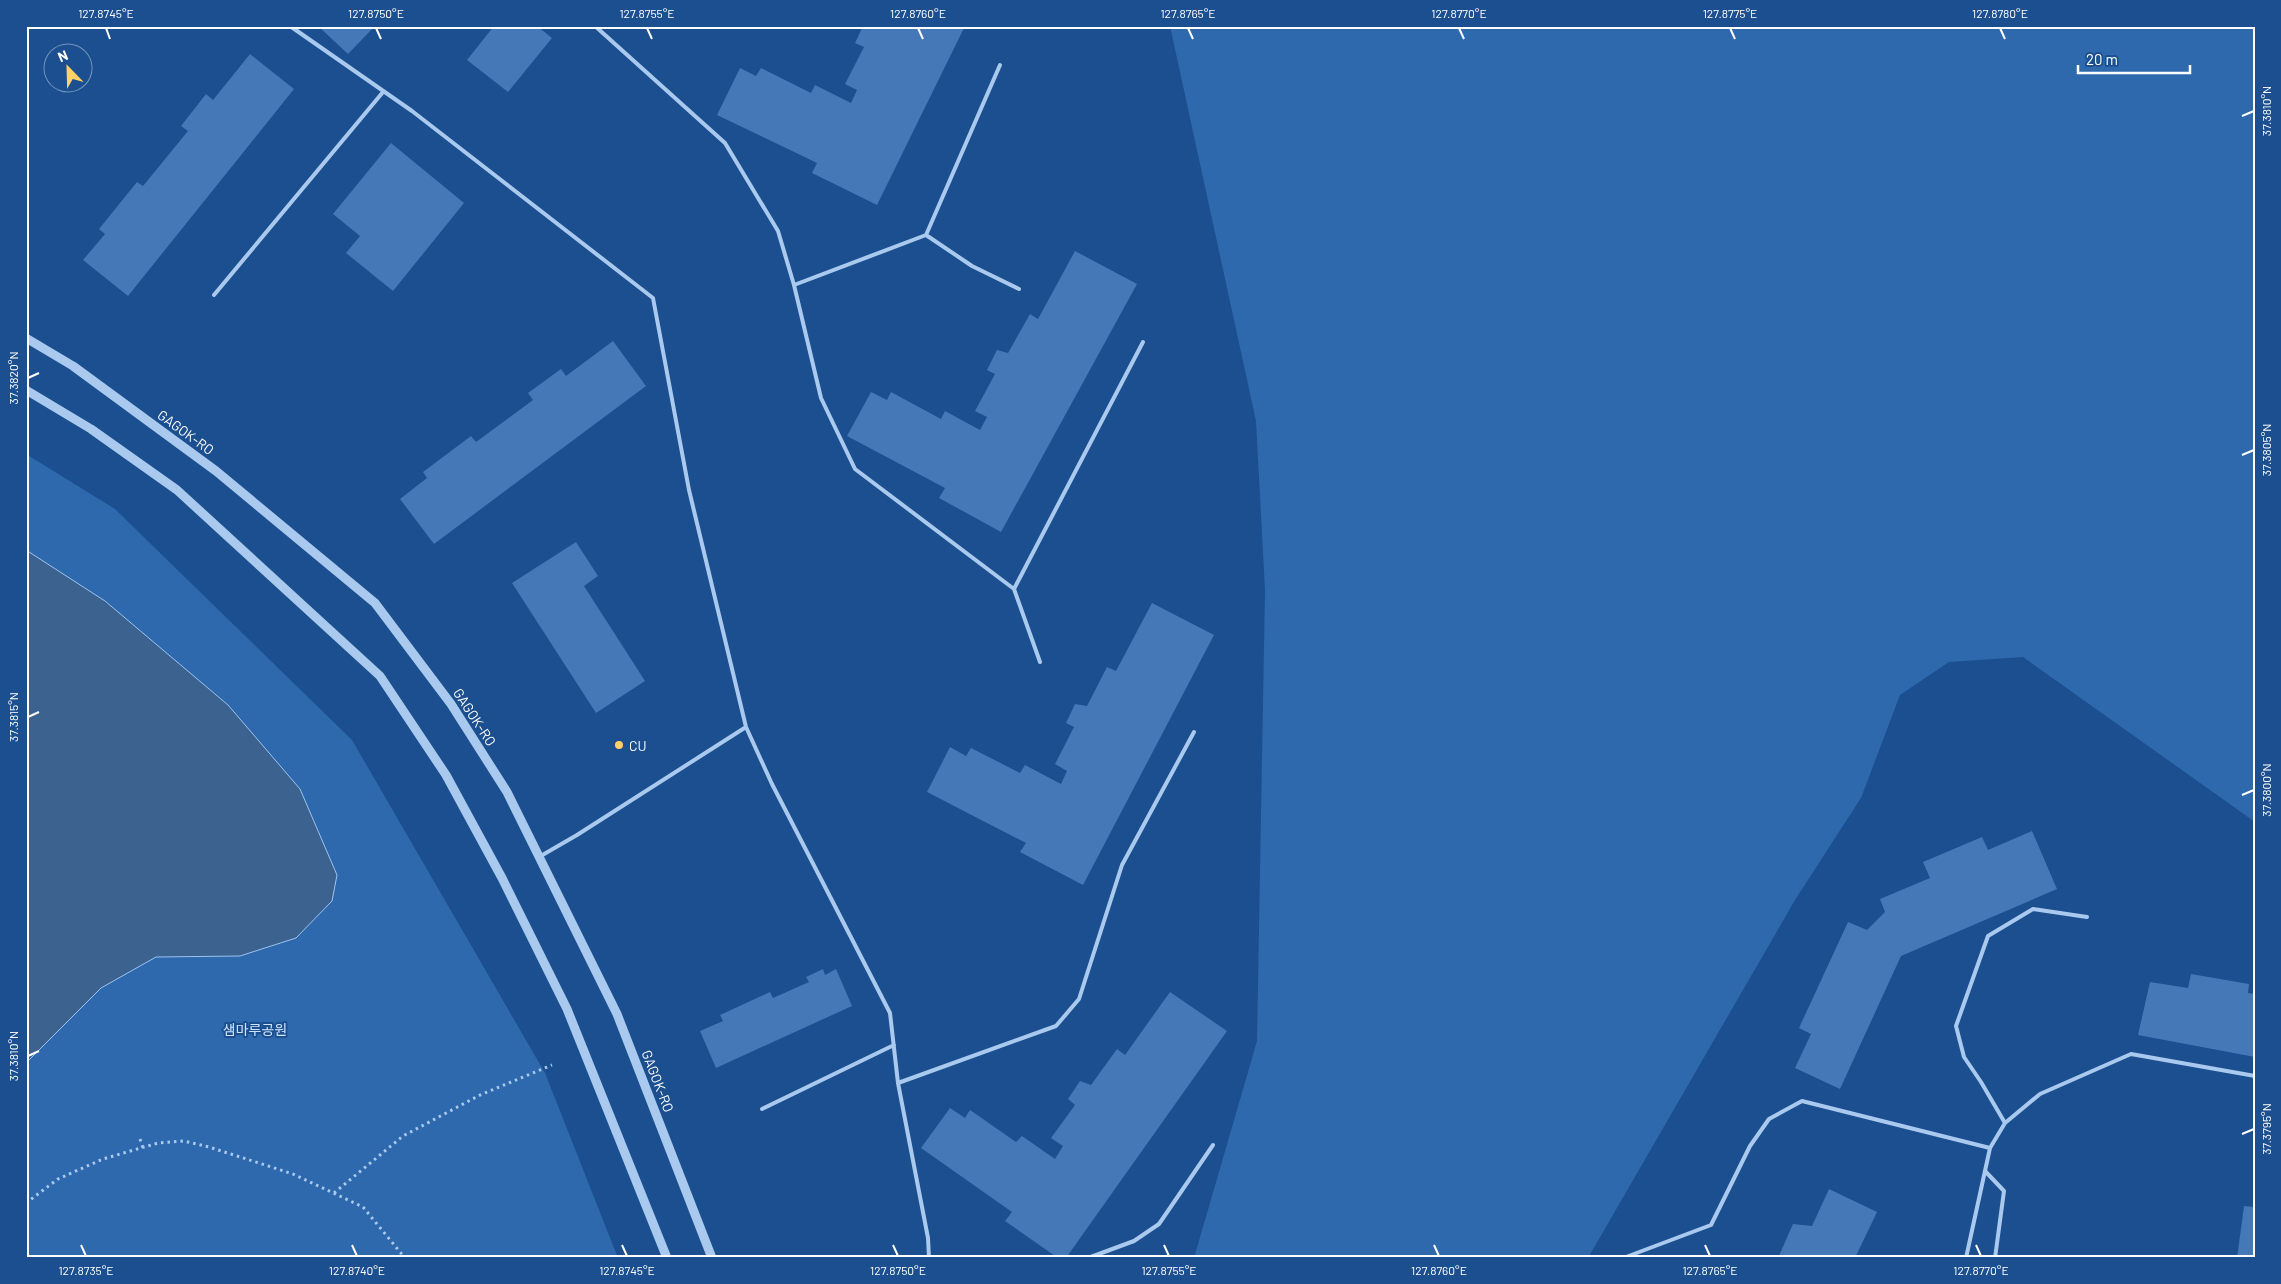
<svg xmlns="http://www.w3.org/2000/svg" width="2281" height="1284" font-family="Barlow,'Noto Sans KR',sans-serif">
<rect width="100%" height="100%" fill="#1b4f8f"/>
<path fill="#2e69ad" d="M1170 26H2255V822L2023 657 1949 662 1900 695 1861 798 1795 900 1588 1258H1194L1257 1041 1265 590 1256 421Z
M26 454 115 509 352 740 545 1073 618 1258H26Z"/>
<path fill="#3c6290" stroke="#9cc4f0" d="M26 550 105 601 228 705 300 789 337 875 332 901 296 938 240 956 156 957 101 988 26 1063Z"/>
<path fill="#4478b7" d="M318 26H375L348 54Z
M494 26H537L552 38 508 92 467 60Z
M863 26H965L877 205 812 173 817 163 717 115 740 68 756 76 761 68 811 93 815 85 851 103 857 90 845 84 864 47 855 43Z
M250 54 294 89 128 296 83 260 105 234 99 229 137 182 143 186 188 131 181 126 206 94 213 100Z
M391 143 464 203 393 291 346 253 360 236 333 214Z
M1075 251 1137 284 1001 532 939 498 945 488 847 436 871 392 887 400 891 392 941 419 945 411 980 430 987 417 975 411 995 374 987 370 997 350 1008 353 1030 314 1038 319Z
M613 341 646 386 434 544 400 499 427 478 423 472 471 436 476 442 533 400 528 393 561 369 566 376Z
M576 542 598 576 584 586 645 681 596 713 512 583Z
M1152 603 1214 635 1083 885 1020 852 1026 843 927 792 950 747 966 756 971 748 1020 773 1025 765 1061 784 1067 771 1055 764 1074 727 1066 723 1075 704 1087 706 1107 667 1116 671Z
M2032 831 2057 889 1901 956 1840 1089 1795 1068 1811 1034 1799 1028 1848 922 1867 930 1885 912 1880 899 1930 878 1923 862 1982 837 1988 850Z
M823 969 825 975 836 969 852 1006 716 1068 700 1031 723 1021 720 1015 770 992 773 998 809 982 806 977Z
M2191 974 2249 984 2248 993 2255 994V1057L2138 1035 2150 982 2188 988Z
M1170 992 1227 1031 1066 1258H1058L1005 1221 1012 1212 921 1148 950 1108 965 1118 970 1110 1016 1142 1022 1136 1055 1159 1063 1146 1051 1138 1075 1105 1068 1099 1080 1081 1091 1085 1117 1049 1125 1055Z
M1829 1189 1877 1212 1855 1258H1778L1793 1224 1812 1226Z
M2244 1206 2255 1207V1258H2237Z"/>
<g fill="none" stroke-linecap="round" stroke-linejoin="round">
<path stroke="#a9c9ee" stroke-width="3" stroke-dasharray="2.5 4" stroke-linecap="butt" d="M140 1139 143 1148
M334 1193 403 1136 480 1095 552 1065
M26 1203 58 1179 103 1159 158 1143 184 1141 209 1147 293 1174 363 1207 405 1258"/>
<path stroke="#a9c9ee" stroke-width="4" d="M290 26 412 111 653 298 689 490 746 727 772 784 890 1013 898 1083 928 1238 929 1258
M595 26 725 143 778 231 794 285 821 398 855 469 1014 589 1040 662
M926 235 972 266 1019 289
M794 285 926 235 1000 65
M214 295 383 92
M1014 589 1143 342
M539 857 577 835 746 727
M898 1083 1056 1026 1079 999 1122 865 1194 732
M762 1109 894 1045
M2005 1123 1981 1082 1964 1057 1956 1026 1988 936 2033 909 2087 917
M1985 1171 2004 1191 1995 1258
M1626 1257 1711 1225 1750 1146 1769 1119 1802 1101 1990 1148
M1088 1258 1134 1241 1159 1224 1213 1145
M1966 1258 1990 1148 2005 1123 2040 1094 2131 1054 2255 1076"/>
<path stroke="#a9c9ee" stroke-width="9" d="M26 338 73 366 216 471 375 603 451 704 507 792 617 1014 712 1258
M26 390 91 429 177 490 380 676 446 775 502 878 567 1009 667 1258"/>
</g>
<path fill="none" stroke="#fff" stroke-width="2" d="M106 28 110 39M376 28 381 39M647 28 652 39M918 28 923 39M1188 28 1193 39M1459 28 1464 39M1730 28 1735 39M2000 28 2005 39M2242 116 2254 111M28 378 39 373M2242 455 2254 450M28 717 39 712M2242 795 2254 790M28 1056 39 1051M2242 1134 2254 1129M81 1245 86 1256M352 1245 357 1256M622 1245 627 1256M893 1245 898 1256M1164 1245 1169 1256M1434 1245 1439 1256M1705 1245 1710 1256M1976 1245 1981 1256"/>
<circle fill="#ffd166" stroke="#1b4f8f" stroke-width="2" cx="619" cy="745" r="5"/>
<g text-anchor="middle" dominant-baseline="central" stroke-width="4" stroke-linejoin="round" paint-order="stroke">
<g font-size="14" fill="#fff" stroke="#1b4f8f">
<text transform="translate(186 432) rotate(36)">GAGOK-RO</text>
<text transform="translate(475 717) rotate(57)">GAGOK-RO</text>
<text transform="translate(658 1081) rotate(69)">GAGOK-RO</text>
</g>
<g font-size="14" fill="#fff" stroke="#1b4f8f" text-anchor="start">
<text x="629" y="745">CU</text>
</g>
<g font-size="14" fill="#cfe3fa" stroke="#1b4f8f">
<text x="255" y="1029">샘마루공원</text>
</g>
</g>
<rect width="2281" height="1284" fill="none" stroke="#1b4f8f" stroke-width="55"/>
<g transform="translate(68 68) rotate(337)"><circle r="24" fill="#1b4f8f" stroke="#7695bc"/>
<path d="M0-4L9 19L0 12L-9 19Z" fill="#ffd166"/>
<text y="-8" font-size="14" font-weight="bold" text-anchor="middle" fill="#ffffff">N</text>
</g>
<path d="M2078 65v8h112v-8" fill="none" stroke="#ffffff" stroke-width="2.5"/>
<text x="2086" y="65" font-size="15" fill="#ffffff" stroke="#1b4f8f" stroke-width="4" paint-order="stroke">20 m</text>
<rect x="28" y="28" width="2226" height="1228" fill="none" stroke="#fff" stroke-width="2"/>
<g font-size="12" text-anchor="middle" fill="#fff">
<text x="106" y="18">127.8745°E</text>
<text x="376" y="18">127.8750°E</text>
<text x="647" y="18">127.8755°E</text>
<text x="918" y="18">127.8760°E</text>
<text x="1188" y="18">127.8765°E</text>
<text x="1459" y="18">127.8770°E</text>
<text x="1730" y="18">127.8775°E</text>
<text x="2000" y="18">127.8780°E</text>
<text transform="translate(2267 111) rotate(-90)" y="4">37.3810°N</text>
<text transform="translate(14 378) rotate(-90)" y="4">37.3820°N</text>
<text transform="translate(2267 450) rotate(-90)" y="4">37.3805°N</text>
<text transform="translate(14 717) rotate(-90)" y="4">37.3815°N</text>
<text transform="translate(2267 790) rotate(-90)" y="4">37.3800°N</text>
<text transform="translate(14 1056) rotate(-90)" y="4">37.3810°N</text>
<text transform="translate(2267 1129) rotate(-90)" y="4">37.3795°N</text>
<text x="86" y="1275">127.8735°E</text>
<text x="357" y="1275">127.8740°E</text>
<text x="627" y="1275">127.8745°E</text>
<text x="898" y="1275">127.8750°E</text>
<text x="1169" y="1275">127.8755°E</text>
<text x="1439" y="1275">127.8760°E</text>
<text x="1710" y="1275">127.8765°E</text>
<text x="1981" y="1275">127.8770°E</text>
</g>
</svg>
